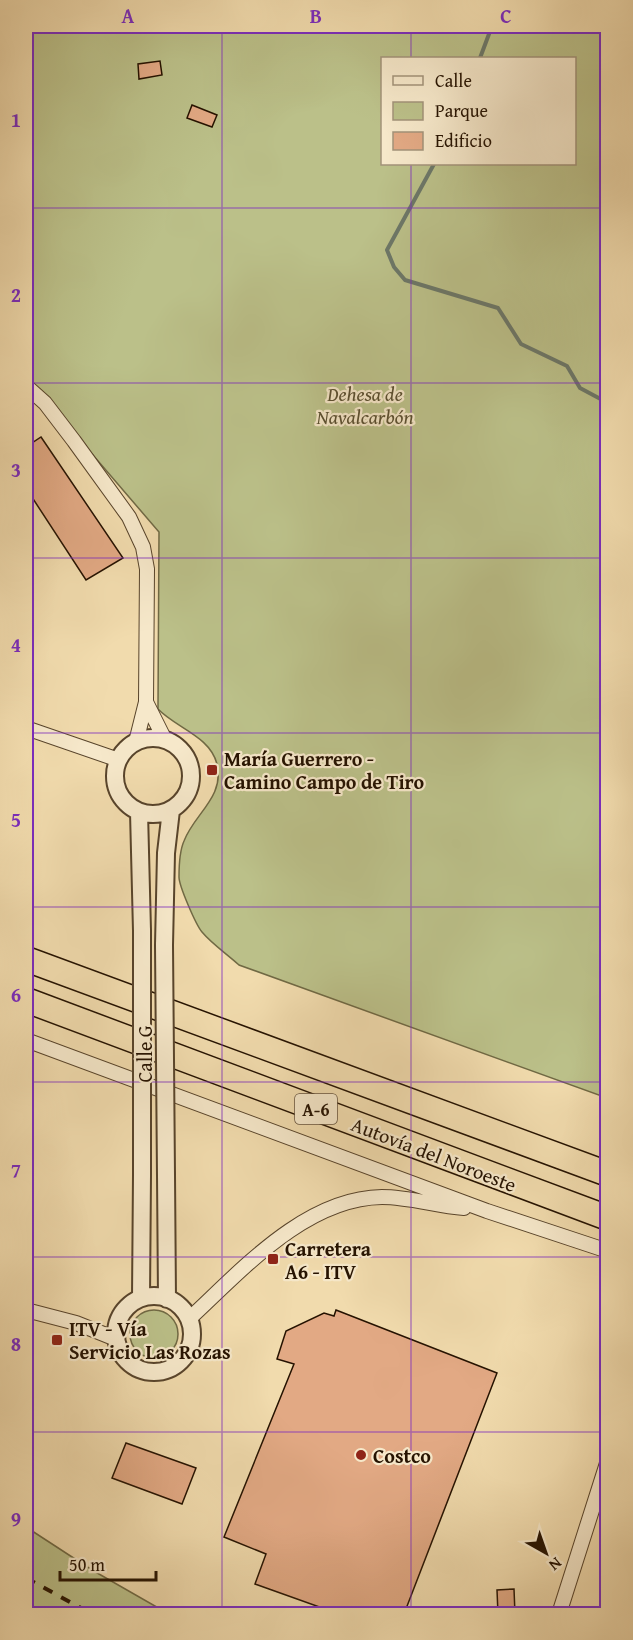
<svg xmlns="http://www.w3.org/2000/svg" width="633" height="1640" font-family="'Gentium Book Plus',serif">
<rect width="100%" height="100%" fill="#f1dbad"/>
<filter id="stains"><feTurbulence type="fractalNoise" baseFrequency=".00333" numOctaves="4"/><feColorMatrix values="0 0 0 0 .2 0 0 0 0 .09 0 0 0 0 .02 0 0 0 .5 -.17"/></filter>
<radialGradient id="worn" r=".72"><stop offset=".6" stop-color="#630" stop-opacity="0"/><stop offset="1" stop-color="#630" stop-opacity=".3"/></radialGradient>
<path fill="#bbc089" stroke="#706944" stroke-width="1.5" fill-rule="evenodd" d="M26 26H607V1098L239 965C227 954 212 944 202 932 196 925 179 886 179 877 179 867 180 850 184 841 194 814 225 797 217 764 210 736 176 728 158 709L159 532 26 377ZM382 58H574V164H382Z
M130 1334a24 24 0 1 1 48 0a24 24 0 1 1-48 0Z
M26 1527 92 1570 169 1614H26Z"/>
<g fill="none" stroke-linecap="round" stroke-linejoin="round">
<path stroke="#6c7768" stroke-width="4" d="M480 58 492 26
M434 164 387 250 394 267 405 280 498 308 521 344 567 366 580 388 608 403"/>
</g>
<path fill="#e2a984" stroke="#251200" stroke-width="1.5" d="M160 61 162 75 139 79 138 64Z
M192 105 217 115 212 127 187 118Z
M41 437 123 558 86 580 26 488V447Z
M336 1310 497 1373 404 1614H339L255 1584 266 1554 224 1537 294 1364 277 1359 286 1331 324 1313 334 1316Z
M126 1443 196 1468 182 1504 112 1478Z
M514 1589 515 1614H498L497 1590Z"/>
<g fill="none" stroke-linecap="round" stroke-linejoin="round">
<defs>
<path id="minor" d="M26 386 45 403 74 441 129 517 143 547 147 569 146 702 136 742
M146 702 165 740
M26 728 119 760
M26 1040 487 1211 608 1251
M26 1310 76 1323 116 1339
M189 1319C241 1271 305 1198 382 1197 410 1197 436 1206 464 1208
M559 1614 608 1460"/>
<path id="tertiary" d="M115 776a38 38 0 1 1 76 0a38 38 0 1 1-76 0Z
M139 812 142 931
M164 945 166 853 171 810
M166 1175 167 1299
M116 1334a38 38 0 1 1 76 0a38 38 0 1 1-76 0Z
M141 1298 142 1175"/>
<path id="motorway" d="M26 959 608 1174
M26 1000 608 1218"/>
</defs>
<use href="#minor" stroke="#58442b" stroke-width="16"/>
<use href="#tertiary" stroke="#58442b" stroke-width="20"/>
<use href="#motorway" stroke="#251200" stroke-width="27"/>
<use href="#minor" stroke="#f6e8ca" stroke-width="14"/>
<use href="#tertiary" stroke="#f6e8ca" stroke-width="16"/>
<use href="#motorway" stroke="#f1dbad" stroke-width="24"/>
<path stroke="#251200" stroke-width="4" stroke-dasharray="10 10" stroke-linecap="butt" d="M26 1578 92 1614"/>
<defs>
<path id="tertiary-bridge" d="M164 945 166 1175
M142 1175V931"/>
</defs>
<use href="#tertiary-bridge" stroke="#58442b" stroke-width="20" stroke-linecap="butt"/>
<use href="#tertiary-bridge" stroke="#f6e8ca" stroke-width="16"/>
</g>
<path fill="none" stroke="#7b2cbf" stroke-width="1.5" stroke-opacity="0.55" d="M222 26V1614M411 26V58M411 164V1614M26 208H608M26 383H608M26 558H608M26 733H608M26 907H608M26 1082H608M26 1257H608M26 1432H608"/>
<g fill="#8f2418" stroke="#f6e8ca" stroke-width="2">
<rect x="206" y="764" width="12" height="12" rx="3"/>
<rect x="267" y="1253" width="12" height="12" rx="3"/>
<rect x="51" y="1334" width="12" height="12" rx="3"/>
<circle cx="361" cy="1455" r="6"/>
</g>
<g text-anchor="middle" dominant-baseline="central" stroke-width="4.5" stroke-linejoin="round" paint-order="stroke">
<rect fill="#f6e8ca" stroke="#64523d" stroke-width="1.5" x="295" y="1094" width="42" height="30" rx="4.5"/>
<g font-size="18" font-weight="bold" fill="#251200">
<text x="316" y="1109">A-6</text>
</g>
<g font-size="20" font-style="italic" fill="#5a4f30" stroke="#f6e8ca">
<text x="365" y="393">Dehesa de<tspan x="365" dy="23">Navalcarbón</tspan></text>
</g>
<g font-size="20" font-weight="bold" fill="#251200" stroke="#f6e8ca" text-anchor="start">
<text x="224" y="758">María Guerrero -<tspan x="224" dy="23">Camino Campo de Tiro</tspan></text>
<text x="285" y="1248">Carretera<tspan x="285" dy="23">A6 - ITV</tspan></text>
<text x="69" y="1328">ITV - Vía<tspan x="69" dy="23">Servicio Las Rozas</tspan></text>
<text x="373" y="1455">Costco</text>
</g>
<g font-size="20" fill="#251200" stroke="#f6e8ca">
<text transform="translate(144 1054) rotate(-90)">Calle G</text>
<text transform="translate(434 1154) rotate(21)">Autovía del Noroeste</text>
</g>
</g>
<rect width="633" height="1640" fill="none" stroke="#f1dbad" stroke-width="66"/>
<rect x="381" y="57" width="195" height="108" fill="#f6e8ca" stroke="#a29279" stroke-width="1.5"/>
<rect x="393" y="76" width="30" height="9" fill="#f6e8ca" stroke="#a29279" stroke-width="1.5"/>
<text x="435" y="87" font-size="18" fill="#251200">Calle</text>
<rect x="393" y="102" width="30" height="18" fill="#bbc089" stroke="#a29279" stroke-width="1.5"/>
<text x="435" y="117" font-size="18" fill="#251200">Parque</text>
<rect x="393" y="132" width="30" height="18" fill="#e2a984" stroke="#a29279" stroke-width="1.5"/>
<text x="435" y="147" font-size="18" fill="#251200">Edificio</text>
<g transform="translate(546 1553) rotate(140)" stroke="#f6e8ca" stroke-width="4.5" paint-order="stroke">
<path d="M0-4.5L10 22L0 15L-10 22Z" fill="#251200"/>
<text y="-9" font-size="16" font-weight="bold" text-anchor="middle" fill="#251200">N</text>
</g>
<path d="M60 1571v9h96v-9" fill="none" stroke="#251200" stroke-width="3"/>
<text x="69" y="1571" font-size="18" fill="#251200" stroke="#f6e8ca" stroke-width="4.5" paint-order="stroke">50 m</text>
<rect x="33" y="33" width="567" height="1574" fill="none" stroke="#7b2cbf" stroke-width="2"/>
<g font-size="20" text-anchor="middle" font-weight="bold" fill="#7b2cbf">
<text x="128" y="23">A</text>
<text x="316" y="23">B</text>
<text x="506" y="23">C</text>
<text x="16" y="127">1</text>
<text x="16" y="302">2</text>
<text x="16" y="477">3</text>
<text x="16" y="652">4</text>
<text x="16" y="827">5</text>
<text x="16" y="1002">6</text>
<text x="16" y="1177">7</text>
<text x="16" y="1351">8</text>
<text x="16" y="1526">9</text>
</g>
<rect width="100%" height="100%" filter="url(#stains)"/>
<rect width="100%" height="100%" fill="url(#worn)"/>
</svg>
